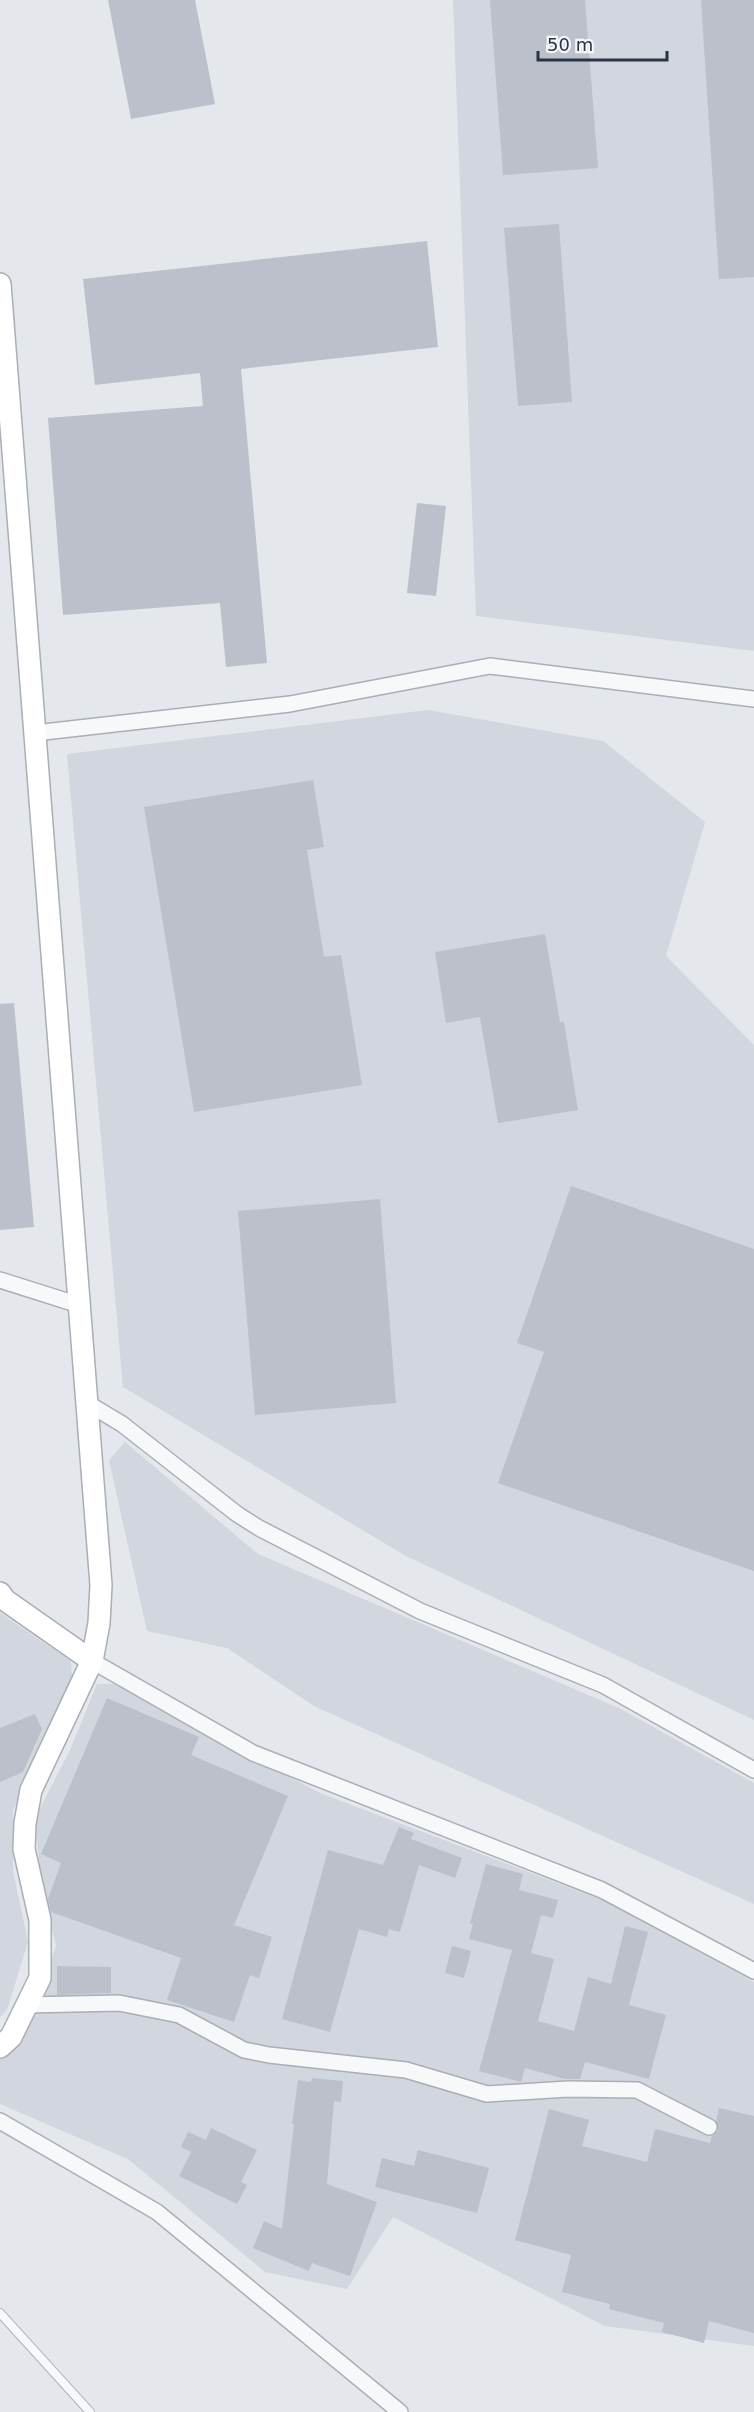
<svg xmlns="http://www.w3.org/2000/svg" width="754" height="2412" font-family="'DejaVu Sans',sans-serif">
<rect width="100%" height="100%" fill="#e4e7ec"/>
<path fill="#d2d6de" d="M453 0H754V651L476 616Z
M428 710 603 741 705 822 666 956 754 1045V1720L406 1556 123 1387 67 754Z
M125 1442 258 1554 619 1708 754 1783V1904L314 1706 227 1648 147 1631 109 1460Z
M0 1613 71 1661 73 1688 13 1810V1871L28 1942 7 2010 0 2017Z
M97 1684H114L320 1793 602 1900 754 1982V2346L605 2326 393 2217 347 2289 265 2272 128 2159 0 2104V2057L14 2044 32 2018 56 1946 41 1882 35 1818 70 1750Z"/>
<path fill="#bbc0ca" d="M108 0H195L215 104 131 119Z
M490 0H585L598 168 503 175Z
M701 0H754V277L719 279Z
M559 224 572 402 518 406 504 228Z
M427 241 438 347 241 369 267 663 226 667 220 603 63 615 48 418 203 406 200 373 95 385 83 279Z
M417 503 446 506 436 596 407 593Z
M313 780 324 847 307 850 324 957 341 955 362 1085 194 1112 144 807Z
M545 934 560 1022H564L578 1110 498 1123 480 1017 446 1023 435 952Z
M14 1003 34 1227 0 1230V1004Z
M571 1186 754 1249V1571L498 1483 544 1352 517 1343Z
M380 1199 396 1403 255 1415 238 1211Z
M107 1698 199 1737 191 1755 288 1796 234 1925 272 1937 259 1978 250 1975 234 2022 167 2000 181 1958 51 1912 48 1899 61 1863 41 1854Z
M35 1714 42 1729 23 1772 0 1782V1728Z
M399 1827 414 1833 411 1839 462 1858 455 1878 419 1865 400 1932 389 1929 387 1937 359 1929 330 2032 282 2019 328 1850 383 1865Z
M486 1864 523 1874 519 1890 558 1900 553 1918 541 1915 531 1953 554 1959 538 2021 574 2031 588 1977 611 1984 625 1926 648 1932 629 2005 666 2015 649 2079 585 2062 580 2079H565L525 2068 521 2082 479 2071 512 1950 469 1939 473 1924 470 1923Z
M452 1946 471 1951 464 1978 445 1973Z
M57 1966 111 1967V1993L57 1995Z
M312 2078 343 2081 341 2102 334 2101 327 2184 377 2202 350 2276 312 2263 309 2271 253 2248 264 2221 282 2229 294 2124H292L298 2080 311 2082Z
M719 2108 754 2116V2333L709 2321 704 2343 662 2332 664 2323 609 2309 610 2304 562 2292 571 2255 515 2240 549 2109 589 2120 582 2146 647 2162 655 2129 710 2143 712 2136 718 2131 716 2121Z
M211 2128 257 2150 241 2182 247 2185 237 2204 179 2176 191 2152 181 2147 188 2132 206 2140Z
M418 2150 489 2168 477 2213 375 2187 382 2158 414 2166Z"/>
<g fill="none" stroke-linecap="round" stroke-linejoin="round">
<defs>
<path id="lane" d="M0 2313 90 2412"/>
<path id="street" d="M35 733 290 704 490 666 754 699
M0 1280 79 1305
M87 1403 122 1424 237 1514 259 1528 420 1611 603 1685 754 1770
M92 1661 253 1753 602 1890 754 1971
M26 2005 119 2003 179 2015 244 2050 269 2055 406 2070 487 2094 568 2089 637 2090 709 2127
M0 2121 157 2212 400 2412"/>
<path id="secondary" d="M0 284 101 1585 99 1623 92 1661 31 1790 25 1823 24 1849 40 1920V1978L11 2037 0 2047
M0 1593 5 1600 92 1661"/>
</defs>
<use href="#lane" stroke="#a9aeb7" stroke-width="10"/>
<use href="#street" stroke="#a9aeb7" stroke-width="18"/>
<use href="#secondary" stroke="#a9aeb7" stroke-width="24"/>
<use href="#lane" stroke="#f7f8fa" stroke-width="8"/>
<use href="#street" stroke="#f7f8fa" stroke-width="15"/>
<use href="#secondary" stroke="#fff" stroke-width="21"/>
</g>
<path d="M538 51v9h129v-9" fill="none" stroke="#2b3445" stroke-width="3"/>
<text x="547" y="51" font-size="18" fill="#2b3445" stroke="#f4f6f9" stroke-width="4.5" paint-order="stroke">50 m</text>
</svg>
